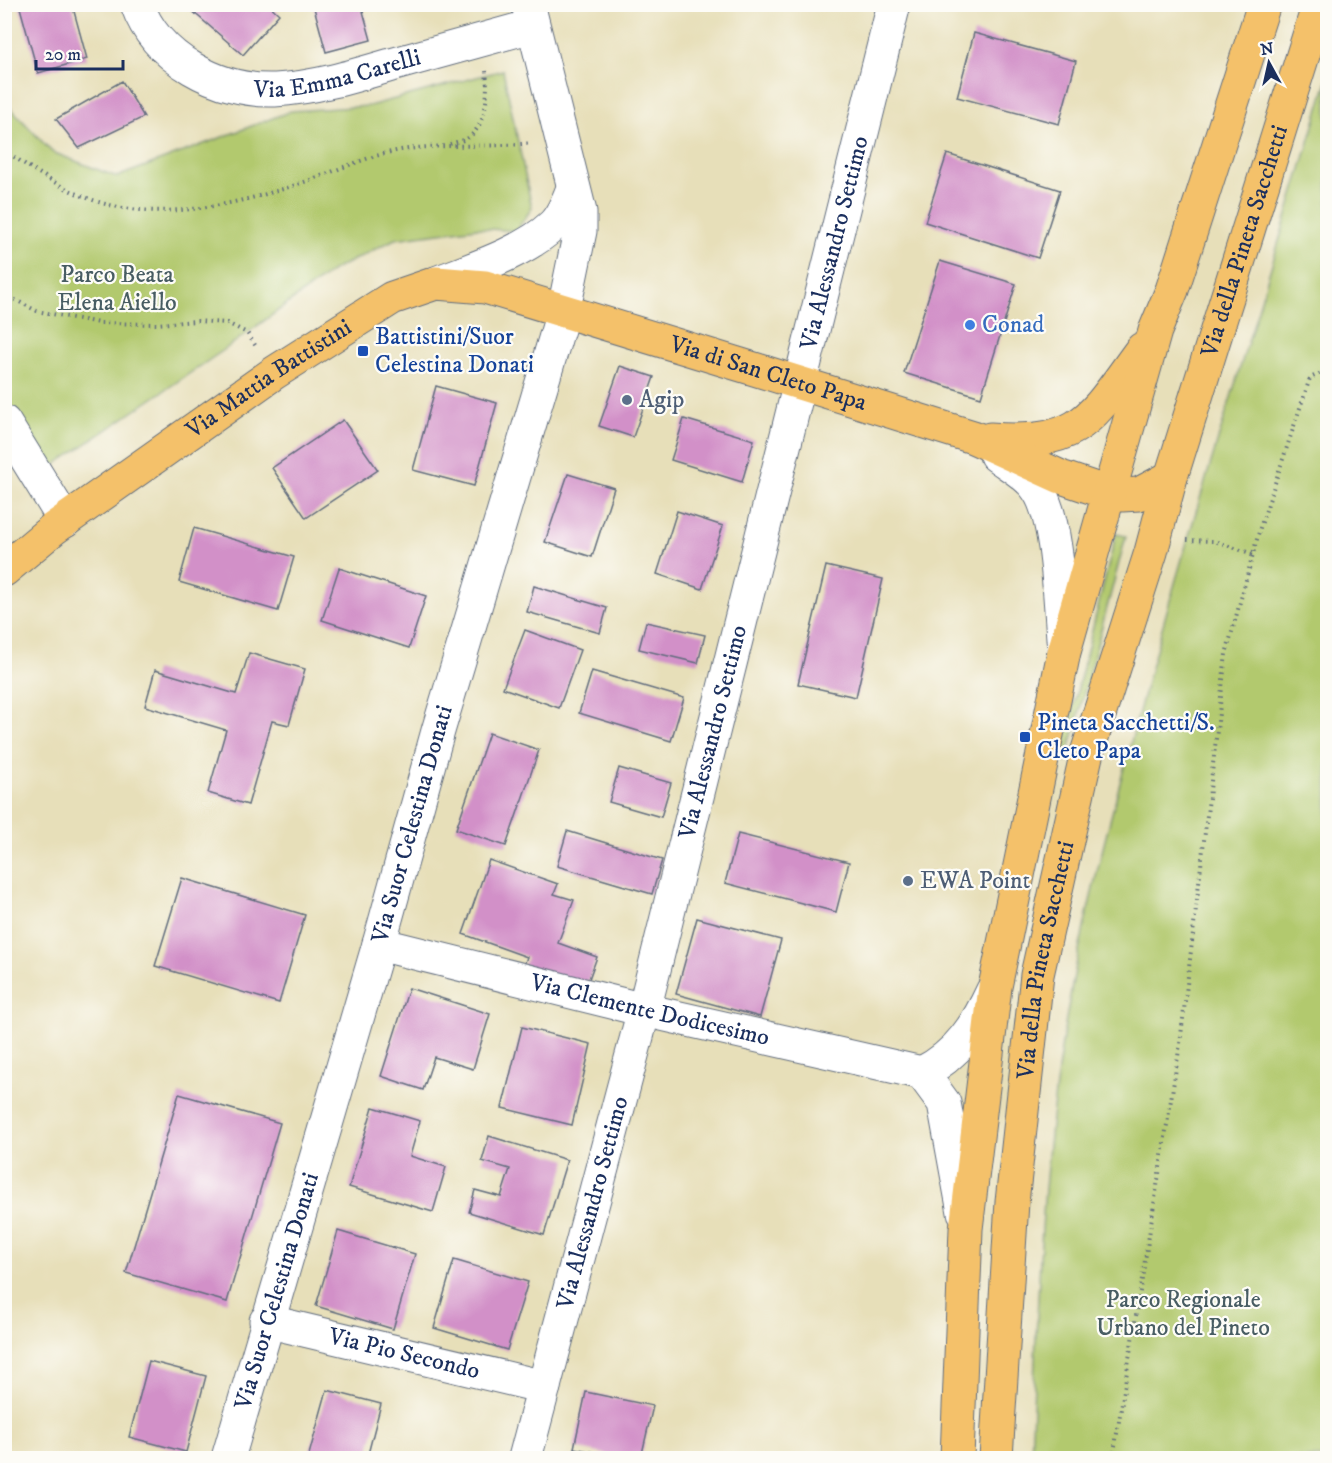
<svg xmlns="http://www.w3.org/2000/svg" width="1332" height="1463" font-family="'IM FELL DW Pica',serif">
<rect width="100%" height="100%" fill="#fdfcf7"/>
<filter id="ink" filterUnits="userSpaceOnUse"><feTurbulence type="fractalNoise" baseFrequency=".0167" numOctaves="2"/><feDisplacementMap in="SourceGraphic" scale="12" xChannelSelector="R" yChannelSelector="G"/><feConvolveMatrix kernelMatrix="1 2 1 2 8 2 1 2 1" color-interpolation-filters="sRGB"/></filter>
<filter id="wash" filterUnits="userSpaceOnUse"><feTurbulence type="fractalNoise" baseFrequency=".008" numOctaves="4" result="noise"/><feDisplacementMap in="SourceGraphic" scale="24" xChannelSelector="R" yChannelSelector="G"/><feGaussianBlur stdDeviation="1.35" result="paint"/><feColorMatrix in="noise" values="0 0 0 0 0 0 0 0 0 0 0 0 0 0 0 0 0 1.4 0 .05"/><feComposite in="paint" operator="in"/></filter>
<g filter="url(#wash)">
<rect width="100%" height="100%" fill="#e7dfb9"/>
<path fill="#b2c96e" stroke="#667c66" stroke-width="1.5" d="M503 70 532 208 516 231 477 228 395 239 334 270 224 350 43 473 5 408V102L52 152 117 177 291 111 369 106Z
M1327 81 1328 260 1325 267 1328 269 1327 1458H1031C1037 1312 1041 1163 1066 1019 1082 925 1106 834 1131 742 1189 519 1263 302 1327 81Z
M1116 534 1126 536 1066 762 1060 760Z"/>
<g id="blocks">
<path fill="#d290c8" d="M19 4H72L87 59 38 73Z
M184 4H268L279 14 243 55Z
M313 4H361L371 40 326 52Z
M974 33 1076 61 1059 124 957 97Z
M122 81 144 117 79 148 56 119Z
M947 154 1060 190 1038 258 925 222Z
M940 261 1016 284 981 397 904 373Z
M620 366 654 377 633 437 599 426Z
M436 386 497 403 474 486 413 470Z
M684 419 754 440 742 482 671 460Z
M343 420 378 470 306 518 272 468Z
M568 474 614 488 592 557 545 542Z
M677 511 723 526 702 589 657 574Z
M194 528 294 557 278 611 179 582Z
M826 566 883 579 856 697 798 684Z
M339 568 426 596 409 648 322 620Z
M534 586 607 608 600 633 527 612Z
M646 622 705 635 698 663 639 649Z
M525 630 580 650 559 708 503 688Z
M249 653 305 669 289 725 272 721 248 805 208 793 226 730 145 706 155 670 236 694Z
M592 671 684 698 671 741 579 713Z
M489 733 539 750 506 846 456 829Z
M619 768 671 783 661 817 609 802Z
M567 831 662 860 652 894 557 866Z
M738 834 849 862 836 912 725 883Z
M489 860 558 884 554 894 574 900 558 943 597 957 586 987 524 965 527 957 463 934Z
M182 878 305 915 279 1003 155 966Z
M697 918 781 940 760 1017 676 994Z
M409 988 490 1014 473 1069 434 1057 423 1090 381 1076Z
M522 1027 591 1044 572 1125 502 1108Z
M179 1094 280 1123 227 1302 126 1273Z
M373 1107 420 1121 410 1156 446 1167 433 1212 349 1187Z
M489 1136 567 1160 544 1235 469 1212 475 1190 501 1197 510 1169 482 1161Z
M338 1231 415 1254 393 1329 316 1306Z
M454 1260 528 1282 507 1350 434 1328Z
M149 1361 206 1376 186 1452 129 1437Z
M327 1390 381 1404 367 1458H308Z
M586 1392 653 1406 641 1458H624L574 1448Z"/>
</g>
</g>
<g filter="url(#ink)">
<use href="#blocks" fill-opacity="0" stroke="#626d7e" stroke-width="1.5"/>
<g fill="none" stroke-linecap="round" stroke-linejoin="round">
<defs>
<g id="minor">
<path id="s1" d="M137 4C156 59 219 92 275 90 314 88 354 76 391 65 438 52 485 39 532 26"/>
<path d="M436 283C472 269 525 252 553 225 563 215 568 201 573 188"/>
<path d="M4 422 65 521"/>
<path d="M996 455C1009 465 1029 475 1038 490 1059 521 1060 610 1064 650"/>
<path id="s2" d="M379 944 644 1010 922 1073 944 1103 964 1212"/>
<path d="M922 1073C958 1055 977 1025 993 990"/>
<path id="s3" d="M266 1321 544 1387"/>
<path id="s4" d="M228 1458 379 944 438 731 564 309 580 231V212L528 4"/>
<path id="s5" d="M525 1458 644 1010 894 4"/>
</g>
<g id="major">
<path d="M990 439C1083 446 1091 418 1142 349"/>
<path id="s6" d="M4 570 53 529 274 373 392 298 436 283 485 287 751 368 973 437 1061 477 1108 493 1122 495 1139 494 1171 477"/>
<path d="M957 1458 966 1229 995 987 1064 652 1155 331 1172 290 1264 4"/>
<path id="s7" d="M996 1458 1012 1202 1037 975 1086 756 1151 552 1171 477 1319 4"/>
</g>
</defs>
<use href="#minor" stroke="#626d7e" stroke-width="35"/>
<use href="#major" stroke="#626d7e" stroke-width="35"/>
<path stroke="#626d7e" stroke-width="4" stroke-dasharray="1.5 4.5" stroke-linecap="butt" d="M450 144C455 142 463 141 468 138 488 123 488 93 486 71
M4 150C33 170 63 190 96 201 159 223 240 204 301 183 334 172 366 156 401 150 444 143 489 148 532 143
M4 294 37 311 99 323 157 324 197 321 227 323 247 333 257 348
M1187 540 1214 541 1253 554
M1113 1458 1180 1044 1226 654 1260 528 1310 378 1328 370"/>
<use href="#minor" stroke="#fff" stroke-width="33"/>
<use href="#major" stroke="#f4c16a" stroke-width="33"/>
</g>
</g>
<circle fill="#3f7fe0" stroke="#fdfcf7" stroke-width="2" cx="970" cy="325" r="6"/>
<g fill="#1a4fb4" stroke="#fdfcf7" stroke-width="2">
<rect x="357" y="345" width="12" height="12" rx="3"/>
<rect x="1019" y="731" width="12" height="12" rx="3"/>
</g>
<g fill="#5c6f8a" stroke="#fdfcf7" stroke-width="2">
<circle cx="627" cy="400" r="6"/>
<circle cx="908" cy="881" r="6"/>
</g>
<g text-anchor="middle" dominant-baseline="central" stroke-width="4.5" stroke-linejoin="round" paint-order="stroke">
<g font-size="24" fill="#1b2f5e" stroke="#fdfcf7">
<text stroke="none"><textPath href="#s1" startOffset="237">Via Emma Carelli</textPath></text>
<text stroke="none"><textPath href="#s7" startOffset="1248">Via della Pineta Sacchetti</textPath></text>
<text stroke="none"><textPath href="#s5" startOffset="1254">Via Alessandro Settimo</textPath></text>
<text stroke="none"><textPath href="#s6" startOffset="866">Via di San Cleto Papa</textPath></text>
<text stroke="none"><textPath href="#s6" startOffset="327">Via Mattia Battistini</textPath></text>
<text stroke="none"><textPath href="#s5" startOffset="750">Via Alessandro Settimo</textPath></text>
<text stroke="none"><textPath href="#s4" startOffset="660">Via Suor Celestina Donati</textPath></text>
<text stroke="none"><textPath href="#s7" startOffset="501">Via della Pineta Sacchetti</textPath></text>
<text stroke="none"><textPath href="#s2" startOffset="279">Via Clemente Dodicesimo</textPath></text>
<text stroke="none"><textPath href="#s5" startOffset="264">Via Alessandro Settimo</textPath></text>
<text stroke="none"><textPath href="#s4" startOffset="174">Via Suor Celestina Donati</textPath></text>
<text stroke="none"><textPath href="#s3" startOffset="142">Via Pio Secondo</textPath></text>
</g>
<g font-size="24" fill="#485d63" stroke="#fdfcf7">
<text x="117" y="275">Parco Beata<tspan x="117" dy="28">Elena Aiello</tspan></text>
<text x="1183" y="1300">Parco Regionale<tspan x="1183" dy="28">Urbano del Pineto</tspan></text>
</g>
<g font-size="24" fill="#366cbe" stroke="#fdfcf7" text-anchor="start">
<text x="982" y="325">Conad</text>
</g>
<g font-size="24" fill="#164399" stroke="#fdfcf7" text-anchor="start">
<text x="375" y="337">Battistini/Suor<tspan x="375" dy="28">Celestina Donati</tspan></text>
<text x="1037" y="723">Pineta Sacchetti/S.<tspan x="1037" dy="28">Cleto Papa</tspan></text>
</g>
<g font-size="24" fill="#4e5e75" stroke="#fdfcf7" text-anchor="start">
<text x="639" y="400">Agip</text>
<text x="920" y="881">EWA Point</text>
</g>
</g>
<rect width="1332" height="1463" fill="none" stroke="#fdfcf7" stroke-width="24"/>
<g transform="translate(1269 63) rotate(352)" stroke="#fdfcf7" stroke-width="4.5" paint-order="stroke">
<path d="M0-4.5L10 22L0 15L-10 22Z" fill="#1b2f5e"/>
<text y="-9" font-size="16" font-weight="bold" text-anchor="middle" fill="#1b2f5e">N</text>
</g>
<path d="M36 60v9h87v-9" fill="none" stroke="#1b2f5e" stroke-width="3"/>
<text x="45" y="60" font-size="18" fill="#1b2f5e" stroke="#fdfcf7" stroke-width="4.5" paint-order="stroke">20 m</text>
</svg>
